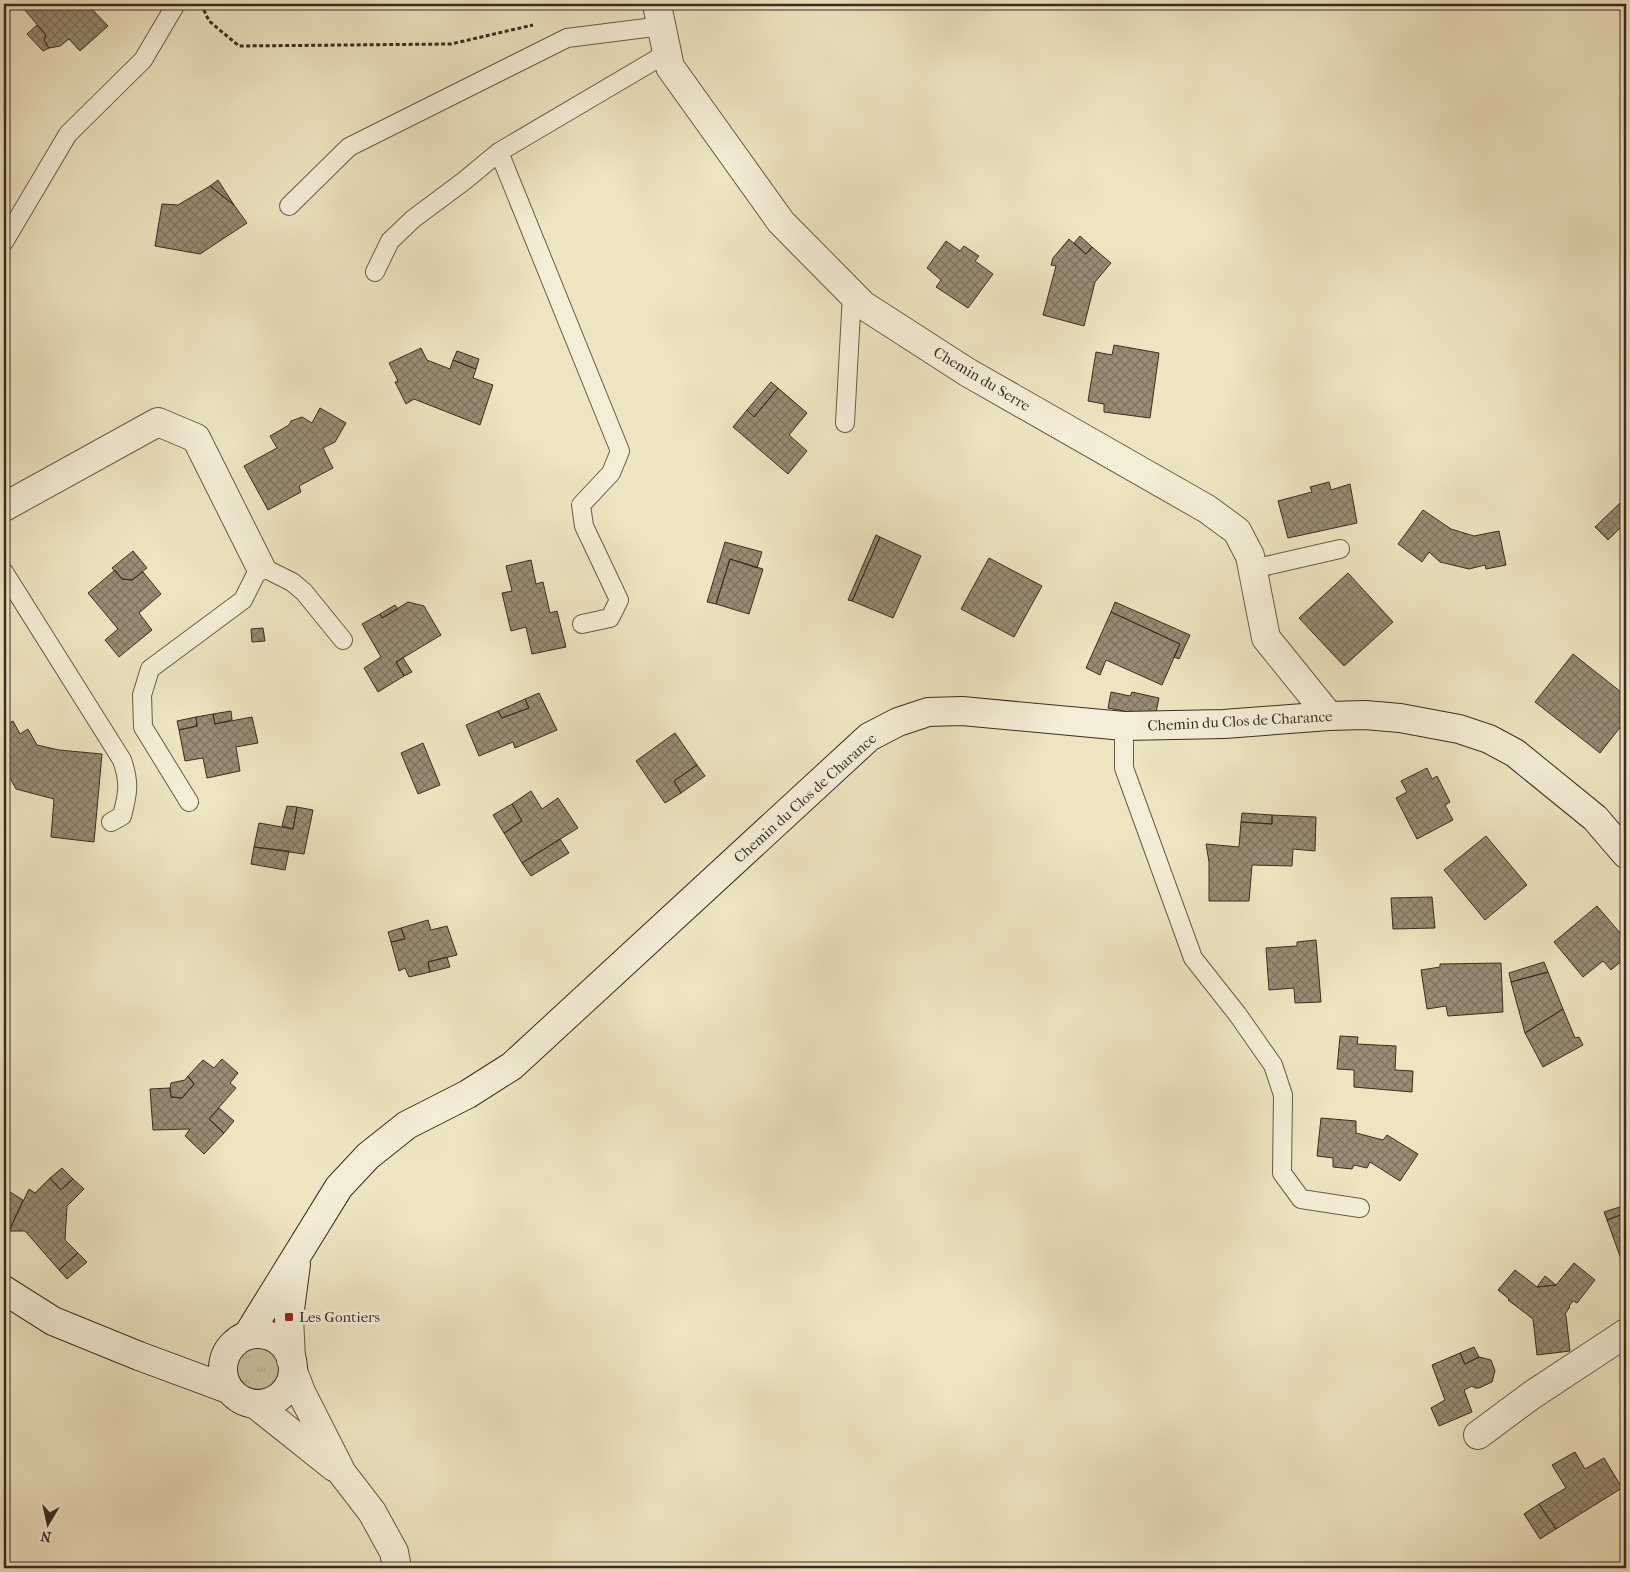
<svg xmlns="http://www.w3.org/2000/svg" width="1630" height="1572" font-family="'IM FELL French Canon',serif">
<defs>
<pattern id="grass-tufts" width="24" height="20" patternUnits="userSpaceOnUse" patternTransform="scale(1.25)"><rect width="24" height="20" fill="#cfc5a6"/><path d="M3 7l-1-3M5 7V3M7 7l1-3M15 17l-1-3M17 17v-4M19 17l1-3" fill="none" stroke="#b2a98f"/></pattern>
<pattern id="building-cross-hatch" width="8" height="8" patternUnits="userSpaceOnUse" patternTransform="scale(1.25)"><rect width="8" height="8" fill="#988c75"/><path d="M0 0l8 8M0 8l8-8" fill="none" stroke="#7d7360"/></pattern>
</defs>
<rect width="100%" height="100%" fill="#eee4c1"/>
<filter id="stains"><feTurbulence type="fractalNoise" baseFrequency=".004" numOctaves="4"/><feColorMatrix values="0 0 0 0 .2 0 0 0 0 .09 0 0 0 0 .02 0 0 0 .5 -.17"/></filter>
<radialGradient id="worn" r=".72"><stop offset=".6" stop-color="#630" stop-opacity="0"/><stop offset="1" stop-color="#630" stop-opacity=".3"/></radialGradient>
<path fill="url(#grass-tufts)" stroke="#847864" d="M237 1368a21 21 0 1 1 42 0a21 21 0 1 1-42 0Z"/>
<path fill="url(#building-cross-hatch)" stroke="#3a2c23" d="M29 4H71L74 7 78 4H87L108 26 80 51 69 39 60 46 49 48 44 40 46 35 24 9Z
M348 4H361L352 9Z
M37 25 46 35 44 40 49 48 43 51 27 34Z
M218 180 234 205 210 186Z
M210 186 234 205 247 223 200 254 155 246 162 204 178 205Z
M1080 236 1092 247 1086 254 1074 243Z
M1069 239 1086 254 1092 247 1111 263 1095 282 1084 326 1043 315 1056 266 1051 265 1053 258Z
M946 241 960 251 964 246 979 256 975 261 993 274 968 308 936 287 941 280 927 268Z
M1114 345 1159 353 1150 418 1104 412V404L1088 401 1096 352 1112 355Z
M421 348 427 360 450 369 453 360 476 369 473 378 493 385 480 425 414 399 406 404 395 382 398 381 389 363Z
M457 351 479 359 476 369 453 360Z
M771 382 778 388 754 417 747 410Z
M778 388 807 413 789 435 807 451 788 474 733 427 747 410 754 417Z
M320 408 346 423 335 442 323 448 333 468 299 486 301 492 268 510 244 466 277 448 270 436 289 425 291 421 302 417 312 423Z
M1329 482 1331 490 1350 484 1357 523 1288 538 1278 501 1312 492 1310 487Z
M1620 503 1626 508V522L1608 540 1595 527Z
M1423 510 1451 529 1474 536 1499 531 1506 565 1486 569 1485 565 1469 569 1440 562 1429 552 1422 562 1398 544Z
M876 535 880 537 852 601 848 600Z
M880 537 921 556 893 618 852 601Z
M725 542 762 552 757 568 730 559 716 604 707 602Z
M133 551 147 568 132 580 122 579 112 568Z
M989 558 1042 586 1014 637 961 609Z
M730 559 763 569 749 614 716 604Z
M531 560 536 584 543 582 550 613 557 611 566 647 532 654 526 627 511 631 502 593 512 591 506 566Z
M115 570 122 579 132 580 143 572 161 594 139 613 152 630 119 657 105 640 118 629 88 593Z
M1348 573 1393 622 1344 666 1299 618Z
M408 602 424 606 441 635 396 662 404 676 378 692 364 668 381 657 362 624 380 614 382 618Z
M1115 602 1190 635 1179 659 1174 657 1180 644 1111 612Z
M395 605 398 609 382 618 380 614Z
M1111 612 1180 644 1162 685 1106 660 1100 675 1086 668Z
M263 628 265 641 252 642 251 629Z
M1573 654 1626 696V728L1622 725 1600 753 1535 702Z
M403 658 412 672 404 676 396 662Z
M1111 692 1130 696 1132 692 1159 698 1155 717 1108 708Z
M539 693 557 730 515 748 513 742 479 756 466 725 498 711 502 718 529 708 525 699Z
M525 699 529 708 502 718 498 711Z
M231 711 232 720 215 724 213 714Z
M213 714 215 724 252 717 258 743 236 747 240 771 207 778 203 758 185 761 179 730 197 726 196 717Z
M196 717 197 726 179 730 177 721Z
M13 721 20 734 28 729 37 745 59 750 102 754 94 842 51 837 54 799 16 789 4 767V726Z
M675 733 697 765 674 781 681 793 665 803 636 761Z
M423 743 440 785 418 794 401 753Z
M697 765 705 776 681 793 674 781Z
M1427 768 1432 779 1437 776 1450 802 1445 805 1453 820 1417 839 1396 798 1407 792 1401 781Z
M531 791 542 809 558 798 578 828 522 863 504 833 522 821 512 804Z
M512 804 522 821 504 833 493 815Z
M287 806 297 807 293 829 282 826Z
M297 807 313 810 304 854 254 847 259 823 293 829Z
M1242 813 1272 815V824L1241 822Z
M1272 815 1316 817 1315 851 1293 849 1292 866 1252 865 1249 901H1209V862L1206 844 1239 847 1241 822 1272 824Z
M1486 836 1527 885 1485 920 1444 870Z
M560 839 569 853 531 876 522 863Z
M254 847 289 851 285 870 251 864Z
M1432 897 1435 928 1393 929 1391 898Z
M1597 906 1626 940V957L1611 970 1603 961 1583 977 1554 942Z
M428 920 431 930 447 926 457 955 428 962 430 972 409 977 405 968 399 971 391 942 405 939 401 928Z
M401 928 405 939 391 942 388 932Z
M1316 940 1321 1002 1295 1003 1294 988 1269 990 1266 948 1297 946V942Z
M447 957 450 967 430 972 428 962Z
M1544 962 1548 972 1511 982 1509 973Z
M1501 963 1503 1012 1448 1016 1446 1006 1427 1009 1421 970 1440 967V964Z
M1548 972 1563 1009 1525 1033 1511 982Z
M1563 1009 1575 1038 1579 1037 1583 1045 1543 1067 1525 1033Z
M1340 1036 1358 1037 1357 1044 1396 1046 1395 1070 1413 1071 1412 1092 1354 1087V1070L1337 1069Z
M222 1059 238 1073 230 1083 236 1088 209 1119 224 1133 204 1154 185 1136 190 1129 153 1130 150 1089 170 1088 171 1097 182 1098 194 1084 188 1076 203 1060 214 1068Z
M188 1076 194 1084 182 1098 171 1097 170 1088 171 1083 185 1080Z
M219 1108 234 1121 224 1133 209 1119Z
M1321 1118 1356 1121V1133L1383 1140 1387 1135 1418 1154 1400 1181 1370 1162 1367 1168 1354 1165 1352 1169 1333 1167V1158L1317 1156Z
M62 1168 73 1179 61 1190 50 1178Z
M50 1178 61 1190 73 1179 84 1189 67 1206 65 1240 78 1253 59 1270 25 1231H9L29 1189 35 1193Z
M10 1192 23 1200 9 1231 4 1226V1210Z
M1626 1205V1213L1607 1220 1604 1212Z
M1626 1213V1257L1621 1259 1607 1220Z
M78 1253 87 1262 67 1279 59 1270Z
M1574 1263 1595 1280 1577 1303 1573 1301 1569 1306 1570 1307 1565 1314 1566 1316 1570 1351 1537 1355 1533 1319 1508 1300 1509 1299 1498 1290 1515 1270 1537 1287 1556 1285Z
M1545 1276 1556 1285 1537 1287Z
M1474 1347 1479 1357 1465 1364 1460 1353Z
M1460 1353 1465 1364 1479 1357 1491 1360 1495 1371 1492 1382 1479 1388H1475L1472 1386 1464 1390 1472 1412 1439 1426 1431 1408 1445 1400 1432 1365Z
M1575 1452 1585 1469 1604 1458 1622 1488 1556 1529 1539 1504 1566 1488 1552 1465Z
M1539 1504 1556 1529 1540 1539 1524 1514Z"/>
<g fill="none" stroke-linecap="round" stroke-linejoin="round">
<defs>
<path id="lane" d="M289 206 349 147 567 38 662 26
M4 242 68 134 143 60 176 4
M375 272 390 241 413 219 464 181 499 152
M845 423 852 294
M1253 569 1340 549
M4 572 122 760C130 783 128 793 122 816L111 822
M582 624 610 618 619 600 584 526 581 505 611 473 620 451 499 152 667 53
M1124 726V768L1193 958 1238 1015 1273 1065 1283 1095 1282 1173 1301 1199 1360 1208
M189 802 143 727 142 695 150 669 243 600 260 566 292 582 304 592 343 640"/>
<path id="street" d="M657 5 670 67 781 222 863 305 967 372 1207 509 1237 531 1250 556 1266 638 1329 716
M4 507 158 422 196 438 260 566
M289 1317 291 1360
M293 1371 301 1392 342 1473 372 1512 394 1552 397 1568
M255 1404 334 1467
M1478 1435 1532 1395 1626 1333"/>
<path id="secondary" d="M4 1290 53 1321 139 1356 228 1389
M289 1317 296 1264
M223 1369a35 35 0 1 1 70 0a35 35 0 1 1-70 0Z
M247 1336 339 1187 368 1156 407 1125 468 1094 512 1066 869 737 898 722 928 712 962 711 1124 726 1224 724 1329 716 1365 715 1400 718 1459 729 1489 739 1515 753 1595 818 1626 854"/>
</defs>
<use href="#lane" stroke="#675a4a" stroke-width="20"/>
<use href="#street" stroke="#675a4a" stroke-width="30"/>
<use href="#secondary" stroke="#3a2c23" stroke-width="30"/>
<path stroke="#3a2c23" stroke-width="3" stroke-dasharray="4 2.5" stroke-linecap="butt" d="M201 4 209 21 239 46 451 44 533 25"/>
<use href="#lane" stroke="#f4edd7" stroke-width="18"/>
<use href="#street" stroke="#f4edd7" stroke-width="28"/>
<use href="#secondary" stroke="#f4edd7" stroke-width="28"/>
</g>
<rect fill="#8f2418" stroke="#f4edd7" stroke-width="2" x="284" y="1312" width="10" height="10" rx="2.5"/>
<g text-anchor="middle" dominant-baseline="central" stroke-width="5" stroke-linejoin="round" paint-order="stroke">
<g font-size="15" fill="#3a2c23" stroke="#f4edd7">
<text transform="translate(982 379) rotate(31)">Chemin du Serre</text>
<text transform="translate(1240 721) rotate(-3)">Chemin du Clos de Charance</text>
<text transform="translate(805 798) rotate(-42)">Chemin du Clos de Charance</text>
</g>
<g font-size="15" fill="#3a2c23" stroke="#f4edd7" text-anchor="start">
<text x="299" y="1317">Les Gontiers</text>
</g>
</g>
<rect width="1630" height="1572" fill="none" stroke="#eee4c1" stroke-width="20"/>
<rect x="5" y="5" width="1620" height="1562" fill="none" stroke="#3a2c23" stroke-width="2.5"/>
<rect x="10" y="10" width="1610" height="1552" fill="none" stroke="#3a2c23"/>
<g transform="translate(48 1524) rotate(189)" stroke="#f4edd7" stroke-width="4" paint-order="stroke">
<path d="M0-4L9 19L0 12L-9 19Z" fill="#3a2c23"/>
<text y="-8" font-size="14" font-weight="bold" text-anchor="middle" fill="#3a2c23">N</text>
</g>
<rect width="100%" height="100%" filter="url(#stains)"/>
<rect width="100%" height="100%" fill="url(#worn)"/>
</svg>
